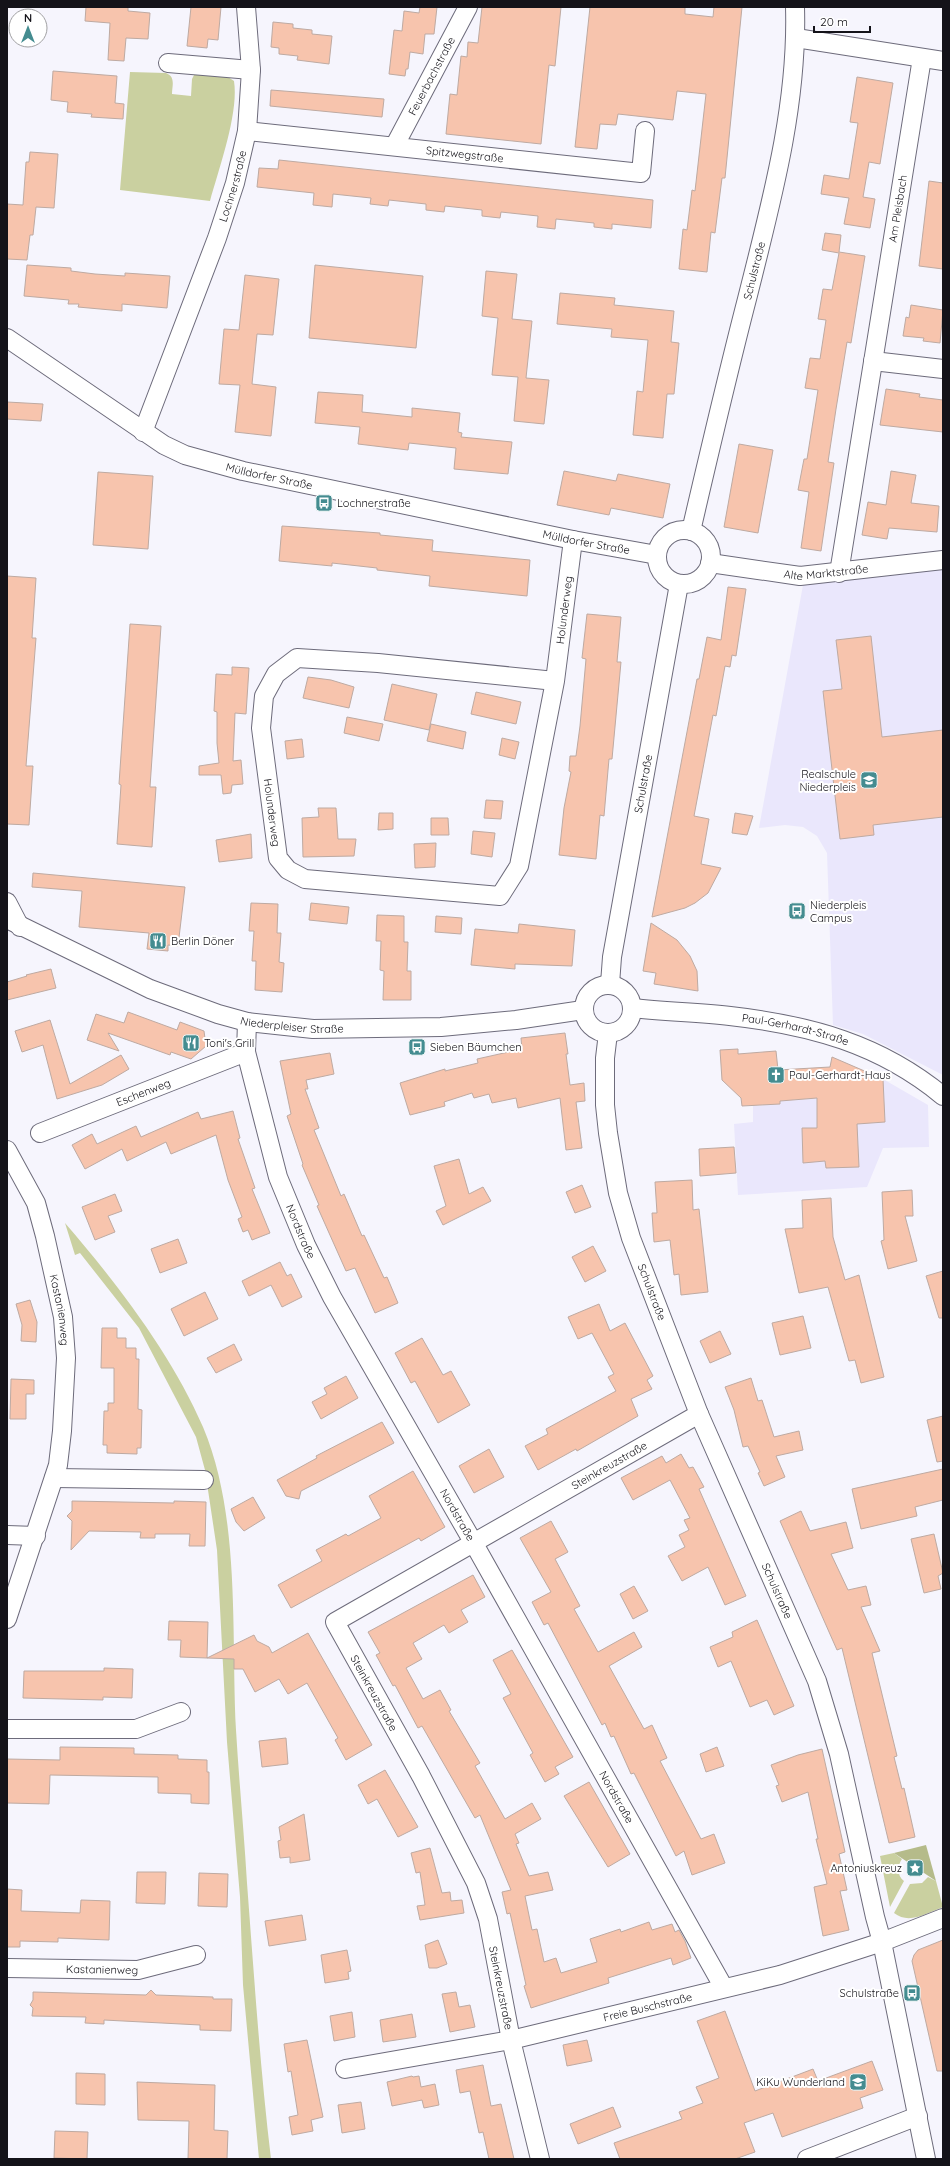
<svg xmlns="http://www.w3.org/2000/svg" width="950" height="2166" font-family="Quicksand,sans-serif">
<rect width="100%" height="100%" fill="#f6f5fd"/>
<path fill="#eae7fc" d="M943 567V1075L863 1034 833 1025 827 853 817 836 803 827 785 825 759 828 803 585 839 579Z
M832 1057 883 1079 928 1105 929 1147 883 1148 867 1187 738 1195 734 1124 753 1122V1106L780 1104V1101L831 1097 830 1067Z"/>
<path fill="#cad0a0" d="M130 72 166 73C176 77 172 86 172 94L191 96 192 79 195 73 228 77 234 81C239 113 219 168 210 201L120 190Z
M65 1223C116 1282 172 1355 203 1427 241 1517 231 1634 236 1730 239 1781 244 1832 247 1883 254 1975 260 2067 271 2159H259L243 1985 240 1897 227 1742 217 1550 205 1470 196 1437 139 1328 80 1253 75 1255Z
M894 1853 902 1859C897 1866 897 1876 904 1881L890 1907 880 1856Z
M928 1877 936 1881 943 1907C927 1913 909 1925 894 1913L910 1884 922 1883Z"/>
<path fill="#b5bb8a" d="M926 1845 936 1881 894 1853Z"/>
<path fill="#f7c4ad" stroke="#beaaa2" d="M86 7H128V11L150 13 148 39 126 38 124 61 108 60 110 23 85 21Z
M191 7H221L218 40 208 39 207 48 187 46Z
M420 7H437L434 34H425L423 54 410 52 408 69H406L405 76 389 74 394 30 402 31 404 11 419 13Z
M482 7H561L555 66 549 65 541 144 446 134 450 94 457 95 461 56 467 57 468 42 478 43Z
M590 7H685V14L713 17 714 7H742L725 178H722L715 233 711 232 707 272 679 269 683 229 687 230 692 190 695 191 706 94 677 91 673 120 618 114 616 125 600 124 597 149 575 147Z
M273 22 293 24V28L312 30V34L332 36 329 64 297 60 298 56 279 54V48L271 47Z
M53 71 117 76 115 103 124 104 123 119 91 117 92 114 67 112 68 102 51 100Z
M857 77 893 83 880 164 869 162 863 197 875 199 870 228 844 224 849 198 821 194 824 175 849 179 858 123 850 122Z
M271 90 384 99 382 117 270 106Z
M30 152 58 154 54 208 36 207 33 235H30L27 260 7 259V204L23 205 26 162H29Z
M279 160 653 200 651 228 612 224V229L594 227V223L556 219 555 229 537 227 538 216 501 212 500 218 482 216V210L445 206 444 212 426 210V204L389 200 388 206 370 204 371 198 333 194 332 207 313 205 314 193 257 187 259 168 278 169Z
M929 181 943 183V269L919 266Z
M825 233 841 235 839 252 865 256 851 343 847 342 836 409 828 462 834 463 821 551 801 548 809 492 798 490 804 459H807L818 390 805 388 810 358 820 359 826 320 818 319 823 289 832 290 839 253 822 250Z
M27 265 71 268V271L95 274 125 276V273L170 276 167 308 122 304V311L78 307 79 304H68L69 300 24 296Z
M315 265 423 276 416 348 309 338Z
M486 271 517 274 512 319 532 321 526 378 549 380 544 424 514 421 518 377 492 375 498 318 482 316Z
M245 275 279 279 273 335 257 334 252 384 276 387 271 436 235 432 240 385 219 384 224 329 239 330Z
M560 293 615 298 614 305 674 311 671 342 679 343 674 394H667L663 438 633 435 637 391 643 392 648 340 611 337 612 329 557 324Z
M911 305 943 310 940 343 923 341 924 338 903 336 906 317 909 318Z
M886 389 920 394 919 397 943 400V432L880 425Z
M318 392 363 395 362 412 412 417V408L460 413 458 432 462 433 461 437 512 442 508 474 454 469 456 448 409 443 408 450 358 444 360 427 315 423Z
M7 402 43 404 41 421 7 419Z
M739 444 773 450 758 533 724 527Z
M564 471 616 481 618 474 670 484 663 518 611 508 609 515 557 505Z
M891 471 916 475 911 503 939 506 937 532 889 528 887 539 862 535 868 502 886 505Z
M98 472 153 476 148 549 93 545Z
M282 526 380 533V535L433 540 432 551 530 560 527 596 429 586 430 576 377 570V568L332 563V566L279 561Z
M7 576 36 578 32 638H36L26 766H33L29 825 7 824Z
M728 587 746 589 736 656 732 655 730 667 725 666 716 716 713 715 694 816 709 819 701 864 721 868 708 893 695 903 685 908 652 917 697 679H699L707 637 721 640Z
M587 614 621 617 617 662H621L612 759H609L604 816 600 815 596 859 559 855 564 808 571 772 569 771 570 756H576L580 726 586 659 582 658Z
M130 624 161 626 150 787H156L152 847 117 844 121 785 119 784Z
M871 636 882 737 943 730V817L873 825 874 835 840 839 823 691 842 689 836 640Z
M232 667 249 668 246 714 235 713 233 761 241 760 243 784 232 785 231 793 223 794 221 775H199V766L219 763 217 743V712L214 711 216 674 232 675Z
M308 677 331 680 354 687 349 708 303 698Z
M392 684 437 694 429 730 384 720Z
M476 692 521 702 516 724 471 714Z
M347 717 383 724 379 741 344 733Z
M431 724 466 732 463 749 427 741Z
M502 738 519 742 515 759 499 755Z
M302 739 304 757 287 759 285 741Z
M486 800 503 801 501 819 484 818Z
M318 808H336L338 839H356L354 856 303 857 302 818 319 817Z
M379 813H393V829L378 830Z
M735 813 753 816 747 835 732 833Z
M431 818H448L449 835H431Z
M473 831 495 833 492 857 471 854Z
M251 834 252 858 219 862 216 840Z
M436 843 435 867 415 868 414 844Z
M33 873 185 887 178 946 168 945V951L147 949 149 933 79 927 82 891 32 887Z
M251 903 278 904 277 933H281L279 962 284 963 282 992 255 990 256 961H252L254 931H249Z
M311 903 349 907 347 924 309 920Z
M377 915 404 916V942H408L407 971H411V1000H383L384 971 380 970 381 941H376Z
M436 916 462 918 461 934 435 932Z
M651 923 677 940 690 956 697 971 698 991 654 984 656 973 643 971Z
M519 924 575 930 572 966 515 964V969L471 965 475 929 518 933Z
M51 969 56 988 7 1000V982L27 976 26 975Z
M128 1012 177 1030 180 1022 204 1031 206 1046 191 1059 171 1052 170 1055 108 1033 119 1051 87 1040 96 1014 124 1023Z
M50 1020 70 1084 121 1055 129 1069 102 1085 57 1099 43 1045 22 1052 15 1031Z
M565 1033 568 1054H566L570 1085 584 1083 585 1101 576 1102 582 1148 566 1150 560 1098 518 1108 516 1098 492 1103 489 1094 474 1098 472 1093 444 1102 445 1106 410 1115 400 1083 445 1069V1071L478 1063 477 1059 522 1049 521 1038Z
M738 1049V1054L776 1051 778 1070 830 1067 832 1057 883 1079 885 1122 857 1124 859 1167 826 1168 825 1161 803 1163 802 1128H817V1098L780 1101V1104L742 1106 741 1098 722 1080 720 1050Z
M330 1053 334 1074 306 1080 308 1089H305L319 1128 314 1130 341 1196 344 1194 362 1236 364 1235 384 1278 387 1277 398 1303 375 1313 355 1268 346 1271 317 1206 319 1205 302 1165 303 1164 287 1116 291 1114 280 1061Z
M233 1111 240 1138 238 1139 255 1188 252 1189 270 1233 252 1240 248 1230 243 1232 238 1219 242 1217 228 1180 216 1135 171 1154 166 1142 127 1161 122 1149 85 1169 72 1145 92 1134 97 1144 136 1126 141 1137 198 1112 201 1119Z
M734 1147 736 1173 700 1176 699 1149Z
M459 1159 469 1194 483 1187 491 1201 443 1225 436 1211 446 1206 434 1166Z
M692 1180 693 1210 699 1209 708 1292 681 1295 679 1274 674 1275 670 1240 654 1242 652 1213H657L655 1182Z
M582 1185 591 1207 575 1213 566 1192Z
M912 1190 913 1216H905L917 1261 888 1269 881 1241 884 1240 882 1192Z
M115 1194 122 1211 108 1216 115 1232 95 1240 82 1207Z
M831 1198 833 1237 845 1280 859 1275 884 1377 861 1383 855 1360 849 1361 828 1287 799 1293 785 1229 803 1228 802 1200Z
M178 1239 187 1263 160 1273 151 1249Z
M593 1246 606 1271 585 1282 572 1257Z
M280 1262 287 1276 291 1274 302 1297 282 1307 271 1285 249 1296 242 1281Z
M943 1271V1318H939L926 1276Z
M205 1292 218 1319 184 1336 171 1309Z
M30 1300 37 1322 36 1342 21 1341 22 1325 16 1304Z
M599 1304 610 1331 625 1323 653 1376 647 1380 652 1389 631 1399 638 1416 577 1451 576 1449 538 1470 525 1446 548 1434 546 1429 616 1391 608 1377 614 1374 592 1333 578 1339 568 1317Z
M803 1316 811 1348 780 1355 772 1323Z
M102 1328H117V1338H126V1348H136V1359H139L138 1409 142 1410 141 1448H137V1454L107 1453V1445H103L104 1411H108V1403H114V1368H101Z
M720 1331 731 1354 710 1363 700 1341Z
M422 1338 443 1375 451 1371 470 1405 438 1423 415 1381 411 1383 395 1353Z
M234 1344 242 1360 216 1373 207 1358Z
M346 1376 358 1398 321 1419 312 1402 327 1394 324 1388Z
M751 1378 758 1401 762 1400 774 1437 799 1431 803 1450 776 1456 785 1477 764 1486 758 1473 760 1472 748 1446 743 1447 734 1410 725 1387Z
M11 1379 34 1380V1394H26V1419H10Z
M943 1416V1461L937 1462 927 1420Z
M382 1422 394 1443 301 1491 299 1499 286 1496 277 1480 317 1458 316 1456Z
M489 1449 504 1477 474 1493 459 1466Z
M681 1454 689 1468 693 1467 704 1487 699 1489 746 1596 725 1605 708 1567 682 1581 668 1556 685 1547 679 1535 689 1530 684 1520 690 1518 670 1480 633 1500 621 1478 662 1456 666 1463Z
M943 1469V1500L915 1507 917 1516 861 1529 852 1489Z
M413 1471 445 1527 421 1541 419 1538 291 1608 278 1585 322 1561 316 1550 346 1534 348 1536 381 1518 369 1496Z
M253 1497 265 1518 244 1531 236 1522 231 1509Z
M72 1501 174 1503V1501L206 1502 205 1546H189L190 1534H155V1538H140L141 1532 89 1531 71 1550 72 1521 67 1516 72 1511Z
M801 1511 810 1531 846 1522 853 1548 831 1554 848 1590 866 1586 871 1605 861 1607 880 1651 872 1653 897 1756 894 1757 902 1789 904 1788 915 1837 889 1843 842 1648 837 1650 780 1521Z
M551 1521 568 1552 555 1559 580 1606 574 1609 598 1652 634 1632 642 1647 609 1666 644 1729 652 1725 667 1758 660 1761 701 1839 714 1834 725 1863 692 1875 684 1851 676 1856 634 1773 631 1774 614 1736 611 1737 605 1723 602 1725 548 1623 544 1625 532 1602 551 1592 520 1538Z
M934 1534 943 1573 938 1576 941 1589 924 1593 911 1539Z
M473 1575 485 1597 461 1610 468 1622 449 1633 444 1625 413 1643 422 1659 406 1668 423 1699 440 1690 451 1710 449 1711 480 1763 475 1766 505 1819 532 1803 541 1819 515 1834 519 1843 516 1844 529 1876 548 1872 553 1890 525 1896 532 1930 537 1929 544 1962 556 1958 561 1973 597 1962 590 1939 620 1929 621 1932 649 1922 652 1930 672 1924 675 1932 679 1930 685 1941 691 1958 673 1965 671 1958 608 1978 609 1983 531 2008 524 1986 526 1985 510 1913 507 1914 502 1892 511 1890 480 1815 475 1818 422 1726 418 1728 395 1685 393 1686 376 1655 380 1653 368 1632Z
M634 1586 648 1611 633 1619 620 1594Z
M757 1620 794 1706 774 1715 767 1700 750 1707 731 1661 718 1667 710 1647 733 1637 732 1632Z
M169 1621 208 1622 207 1658 254 1635 257 1641 269 1647 272 1653 308 1633 372 1745 346 1760 335 1740 338 1738 307 1683 288 1694 279 1679 255 1692 243 1669H234V1659L180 1657 181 1640H168Z
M512 1650 573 1757 555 1767 559 1774 545 1782 530 1755 533 1753 503 1698 511 1694 493 1660Z
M104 1668 133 1669 132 1698 103 1697V1700L23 1698 24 1671H104Z
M286 1738 288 1764 262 1767 259 1741Z
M60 1747 134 1748V1754L178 1755V1759L207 1760V1772H209V1804L191 1803V1794L158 1793V1777L50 1775 49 1804 7 1803V1759L60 1760Z
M717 1747 724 1766 706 1772 700 1754Z
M822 1749 845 1852 839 1854 847 1890 840 1891 849 1930 823 1936 814 1887 827 1884 816 1839H818L808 1792 782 1802 776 1786 779 1785 771 1765 798 1755Z
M385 1770 418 1827 398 1837 377 1799 368 1804 358 1785Z
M589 1782 630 1854 608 1867 564 1796Z
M304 1814 310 1860 290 1863V1857L280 1858 278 1841 281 1840 279 1827Z
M430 1848 442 1893 450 1892 451 1901 462 1900 464 1913 420 1920 417 1906 425 1905 420 1872 416 1873 411 1853Z
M137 1872H166L165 1904 136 1903Z
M199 1873 228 1874 227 1907 198 1906Z
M7 1889 22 1890 21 1911 80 1913 81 1900 110 1901 109 1940 58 1938V1942L20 1941V1947H7Z
M302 1915 306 1940 269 1946 265 1921Z
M438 1940 447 1964 437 1968H429L425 1945Z
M943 1940V2071H937L912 1961 914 1955 918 1950Z
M347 1950 351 1971 348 1972 349 1979 325 1983 321 1955Z
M151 1990 156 1995 213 1997V1999H232L231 2031 200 2030V2025L104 2020V2024L85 2023 86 2017 32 2016 33 2008 30 2005 33 2000V1992L146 1995Z
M456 1992 459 2007 470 2005 475 2027 450 2032 442 1994Z
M725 2011 755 2091 813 2069 818 2081 872 2061 883 2090 860 2098 863 2108 782 2137 773 2113 744 2123 755 2152 735 2159H620L614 2143 682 2119 679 2112 703 2103 696 2087 719 2078 697 2021Z
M352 2012 355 2037 334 2041 330 2016Z
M412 2014 416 2037 383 2042 380 2020Z
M307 2040 323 2117 311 2120 313 2131 292 2135 289 2117 298 2115 291 2071 288 2072 284 2044Z
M587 2040 592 2061 567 2066 563 2045Z
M483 2065 491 2106 501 2104 514 2159H489L483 2132 479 2133 470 2091 460 2093 456 2070Z
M76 2073 105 2074V2105L76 2104Z
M412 2076 413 2077 419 2076 421 2087 435 2084 439 2105 424 2108 422 2100 392 2106 387 2082Z
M137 2082 215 2085 214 2130 228 2131 227 2159H188L189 2121 138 2120Z
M361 2102 365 2129 342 2133 338 2105Z
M613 2107 621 2127 578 2144 570 2124Z
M55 2131 88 2132 87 2159 54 2158Z"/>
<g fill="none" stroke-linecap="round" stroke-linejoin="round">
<defs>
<g id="minor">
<path d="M796 38 943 61"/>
<path d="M168 63 251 70"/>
<path id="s1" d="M247 131 641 173 645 131"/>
<path id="s2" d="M395 145 468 7"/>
<path id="s3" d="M7 338 164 445 185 455 243 471 573 540 657 555"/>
<path d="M873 361 943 369"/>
<path id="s4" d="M143 432 217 238 235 183 247 131 251 70 246 7"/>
<circle cx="684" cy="557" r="27"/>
<path id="s5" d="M691 531C709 454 727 376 747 299 771 203 798 106 795 7"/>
<path id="s6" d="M710 563 800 576 943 560"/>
<path id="s7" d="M839 573 922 58"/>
<path id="s8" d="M555 681 378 663 297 658 276 674 264 696 261 728 278 858 288 870 305 879 500 896 519 866 555 681 573 540"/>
<path d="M7 902 20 927"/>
<path id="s9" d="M7 919 150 989 218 1014 247 1022 313 1029 441 1027 516 1020 583 1010"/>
<path id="s10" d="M610 984 612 957 679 584"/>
<circle cx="608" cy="1009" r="24"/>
<path id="s11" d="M633 1008C665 1012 698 1012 730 1016 810 1025 880 1044 943 1096"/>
<path id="s12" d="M247 1022 246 1052 278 1177 306 1245 332 1297 473 1542 724 1988"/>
<path id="s13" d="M608 1033 605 1058V1105L608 1133 618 1193 631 1238 699 1414 817 1681 839 1754 875 1917 882 1942 926 2159"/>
<path id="s14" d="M40 1133 246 1052"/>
<path id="s15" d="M7 1150 36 1203 45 1236 63 1317 66 1358 62 1431 58 1465 7 1619"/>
<path d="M54 1478 204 1480"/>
<path d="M7 1535 36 1536"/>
<path d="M7 1729H136L181 1712"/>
<path id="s16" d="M7 1968 138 1970 196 1955"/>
<path id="s17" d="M345 2069 511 2040 780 1975 882 1942 943 1918"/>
<path id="s18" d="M540 2159 511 2040 488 1919 476 1883 421 1776 335 1622 699 1414"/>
<path d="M807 2159 918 2116"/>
</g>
</defs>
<use href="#minor" stroke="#6d6b7b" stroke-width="20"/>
<use href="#minor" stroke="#fff" stroke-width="18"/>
</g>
<defs>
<symbol id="bus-square" viewBox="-11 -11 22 22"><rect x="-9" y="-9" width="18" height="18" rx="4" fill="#448c90" stroke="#fff"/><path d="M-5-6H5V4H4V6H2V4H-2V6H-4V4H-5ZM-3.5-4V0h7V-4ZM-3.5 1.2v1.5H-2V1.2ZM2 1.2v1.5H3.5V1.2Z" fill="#fff"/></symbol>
<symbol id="school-square" viewBox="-11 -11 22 22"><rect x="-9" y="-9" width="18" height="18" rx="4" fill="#448c90" stroke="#fff"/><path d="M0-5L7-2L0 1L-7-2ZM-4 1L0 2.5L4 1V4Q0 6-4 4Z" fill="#fff"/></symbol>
<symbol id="restaurant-square" viewBox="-11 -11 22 22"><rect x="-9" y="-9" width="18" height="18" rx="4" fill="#448c90" stroke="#fff"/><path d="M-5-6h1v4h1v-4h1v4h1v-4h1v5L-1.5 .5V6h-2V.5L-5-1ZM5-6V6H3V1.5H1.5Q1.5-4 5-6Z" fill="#fff"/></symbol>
<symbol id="church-square" viewBox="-11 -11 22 22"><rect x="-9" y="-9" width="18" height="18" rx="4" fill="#448c90" stroke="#fff"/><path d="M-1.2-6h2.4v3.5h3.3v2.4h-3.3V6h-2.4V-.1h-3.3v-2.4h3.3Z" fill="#fff"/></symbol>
<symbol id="sight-square" viewBox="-11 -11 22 22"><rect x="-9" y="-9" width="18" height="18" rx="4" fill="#448c90" stroke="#fff"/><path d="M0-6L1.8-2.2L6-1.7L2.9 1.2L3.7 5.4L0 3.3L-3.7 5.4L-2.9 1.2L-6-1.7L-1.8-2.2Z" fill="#fff"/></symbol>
</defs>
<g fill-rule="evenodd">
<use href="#bus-square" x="314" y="493" width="20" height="20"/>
<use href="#school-square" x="859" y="770" width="20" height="20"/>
<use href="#bus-square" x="787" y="901" width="20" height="20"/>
<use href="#restaurant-square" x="148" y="931" width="20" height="20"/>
<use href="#restaurant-square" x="181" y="1033" width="20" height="20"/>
<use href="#bus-square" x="407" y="1037" width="20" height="20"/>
<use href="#church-square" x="766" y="1065" width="20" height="20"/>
<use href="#sight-square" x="905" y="1858" width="20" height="20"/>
<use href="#bus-square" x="902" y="1983" width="20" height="20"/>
<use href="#school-square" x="848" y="2072" width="20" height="20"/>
</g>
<g text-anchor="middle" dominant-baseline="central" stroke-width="4" stroke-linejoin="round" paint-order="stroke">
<g font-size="11" fill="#141319" stroke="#fff">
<text stroke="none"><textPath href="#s2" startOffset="78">Feuerbachstraße</textPath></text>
<text stroke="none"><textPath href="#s1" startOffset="219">Spitzwegstraße</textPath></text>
<text stroke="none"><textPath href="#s4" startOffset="262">Lochnerstraße</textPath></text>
<text stroke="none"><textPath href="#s7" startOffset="369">Am Pleisbach</textPath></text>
<text stroke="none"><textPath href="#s5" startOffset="268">Schulstraße</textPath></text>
<text stroke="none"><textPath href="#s3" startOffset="300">Mülldorfer Straße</textPath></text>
<text stroke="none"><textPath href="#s3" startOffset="624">Mülldorfer Straße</textPath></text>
<text stroke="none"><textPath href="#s6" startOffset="117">Alte Marktstraße</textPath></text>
<text stroke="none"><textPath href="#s8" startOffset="1000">Holunderweg</textPath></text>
<text stroke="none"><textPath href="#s10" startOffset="203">Schulstraße</textPath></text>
<text stroke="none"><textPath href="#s8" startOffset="428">Holunderweg</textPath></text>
<text stroke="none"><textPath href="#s9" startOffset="307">Niederpleiser Straße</textPath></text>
<text stroke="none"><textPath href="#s11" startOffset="164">Paul-Gerhardt-Straße</textPath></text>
<text stroke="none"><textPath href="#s14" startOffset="111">Eschenweg</textPath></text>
<text stroke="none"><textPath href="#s12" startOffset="218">Nordstraße</textPath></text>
<text stroke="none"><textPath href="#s13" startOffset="266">Schulstraße</textPath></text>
<text stroke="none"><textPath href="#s15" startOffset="170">Kastanienweg</textPath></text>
<text stroke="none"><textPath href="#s18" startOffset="896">Steinkreuzstraße</textPath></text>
<text stroke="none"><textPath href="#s12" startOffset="542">Nordstraße</textPath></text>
<text stroke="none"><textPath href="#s13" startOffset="590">Schulstraße</textPath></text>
<text transform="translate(374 1693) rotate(61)">Steinkreuzstraße</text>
<text stroke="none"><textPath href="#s12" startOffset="866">Nordstraße</textPath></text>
<text stroke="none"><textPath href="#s16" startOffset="95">Kastanienweg</textPath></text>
<text transform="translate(501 1988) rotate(79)">Steinkreuzstraße</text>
<text stroke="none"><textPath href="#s17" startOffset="309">Freie Buschstraße</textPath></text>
</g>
<g font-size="11" fill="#141319" stroke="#fff" text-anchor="start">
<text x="337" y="503">Lochnerstraße</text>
<text x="856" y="774" text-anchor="end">Realschule<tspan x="856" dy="13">Niederpleis</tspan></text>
<text x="810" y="905">Niederpleis<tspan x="810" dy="13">Campus</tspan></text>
<text x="171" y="941">Berlin Döner</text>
<text x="204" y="1043">Toni's Grill</text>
<text x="430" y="1047">Sieben Bäumchen</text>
<text x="789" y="1075">Paul-Gerhardt-Haus</text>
<text x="902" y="1868" text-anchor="end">Antoniuskreuz</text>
<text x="899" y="1993" text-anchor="end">Schulstraße</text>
<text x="845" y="2082" text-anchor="end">KiKu Wunderland</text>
</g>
</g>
<rect width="950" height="2166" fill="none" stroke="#141319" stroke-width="16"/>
<g transform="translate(28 28)"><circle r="19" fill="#ffffff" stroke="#a1a1a3"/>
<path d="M0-3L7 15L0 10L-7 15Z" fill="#448c90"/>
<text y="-6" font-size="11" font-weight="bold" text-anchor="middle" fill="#141319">N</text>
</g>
<path d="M814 26v6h56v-6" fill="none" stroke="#141319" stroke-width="2"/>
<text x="820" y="26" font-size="12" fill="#141319" stroke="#ffffff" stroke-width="3" paint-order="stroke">20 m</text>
</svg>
